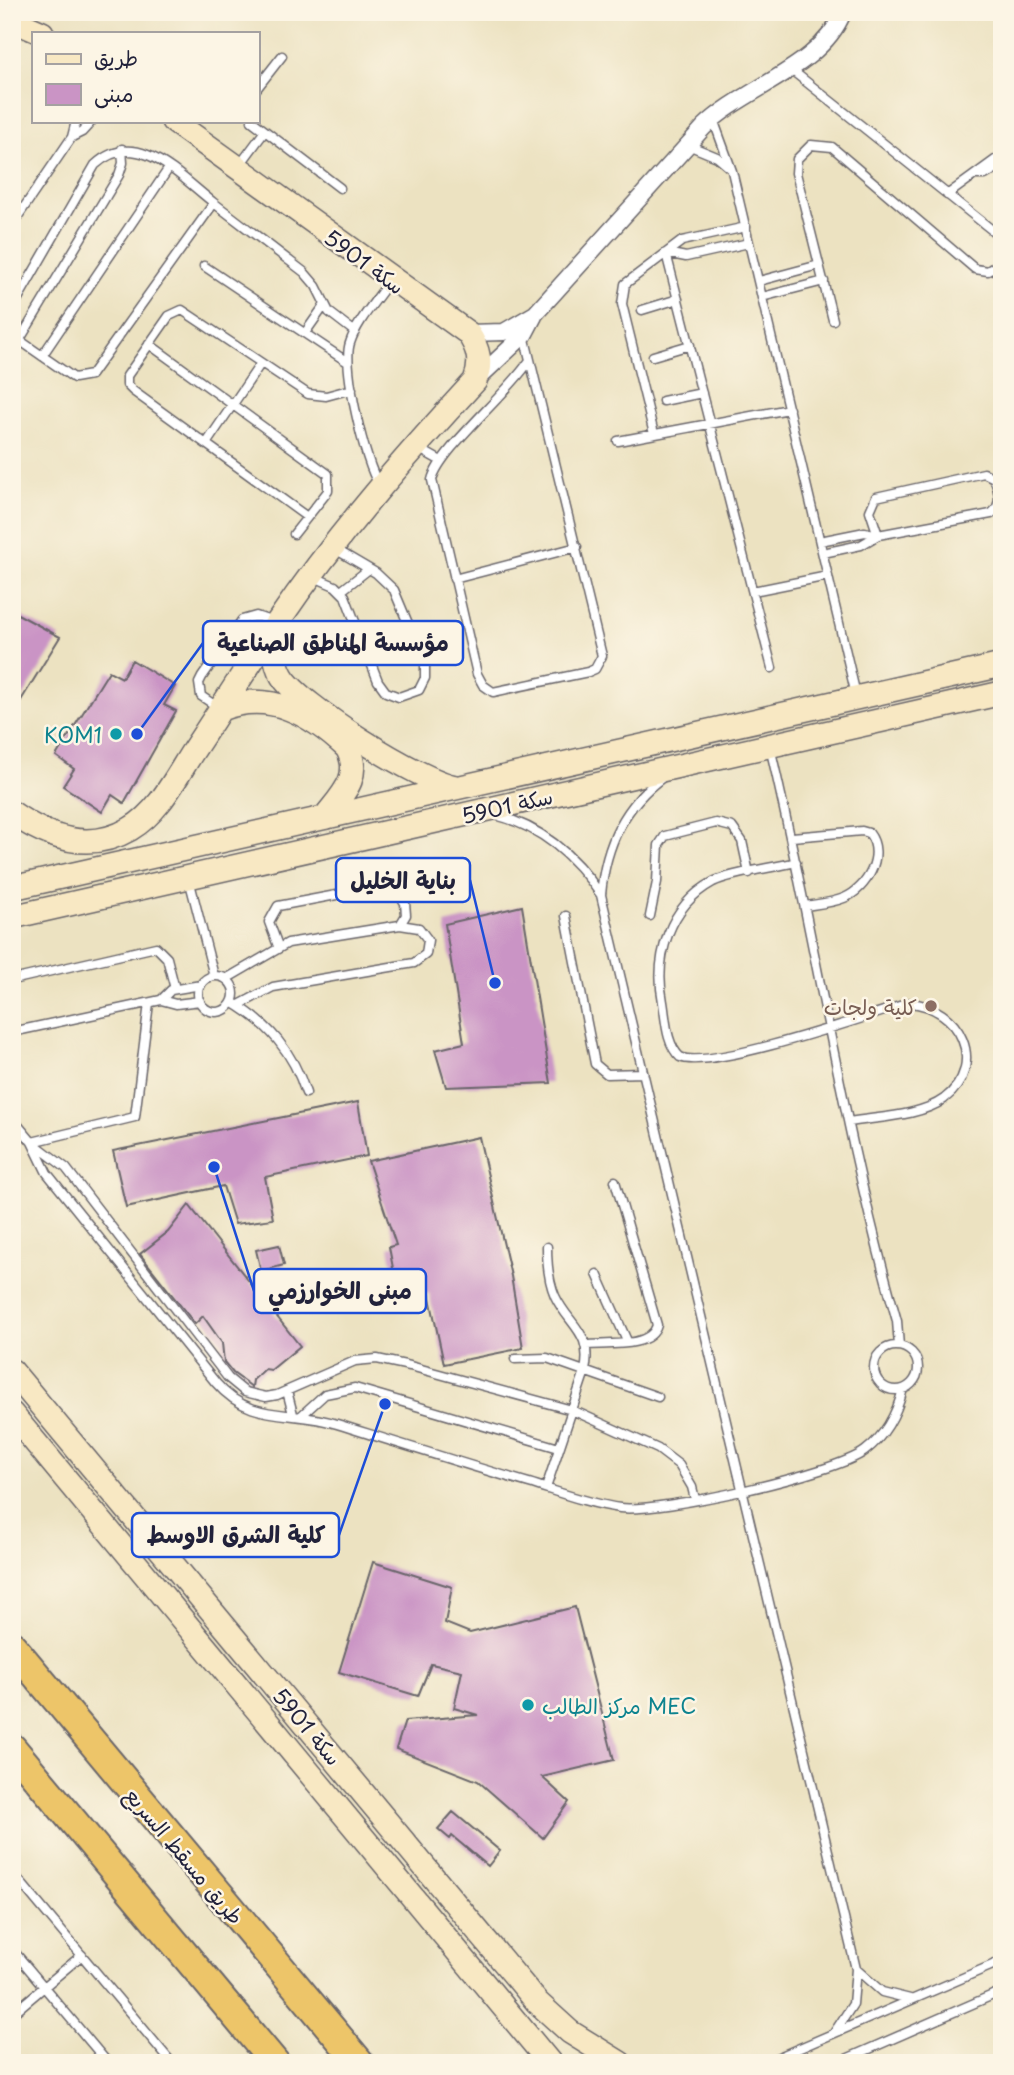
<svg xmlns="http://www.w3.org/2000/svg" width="1014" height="2075" font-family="'Playpen Sans','Playpen Sans Arabic',sans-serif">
<rect width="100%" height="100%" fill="#fcf5e5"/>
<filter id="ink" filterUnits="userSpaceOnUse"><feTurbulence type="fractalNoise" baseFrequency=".0143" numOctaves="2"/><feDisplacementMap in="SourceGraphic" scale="14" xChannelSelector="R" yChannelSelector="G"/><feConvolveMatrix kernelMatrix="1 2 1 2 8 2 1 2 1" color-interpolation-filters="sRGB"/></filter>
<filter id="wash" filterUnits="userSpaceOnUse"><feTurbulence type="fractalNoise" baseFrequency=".00686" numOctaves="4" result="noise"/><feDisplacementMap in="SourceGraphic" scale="28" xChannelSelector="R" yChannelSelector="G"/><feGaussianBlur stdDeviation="1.57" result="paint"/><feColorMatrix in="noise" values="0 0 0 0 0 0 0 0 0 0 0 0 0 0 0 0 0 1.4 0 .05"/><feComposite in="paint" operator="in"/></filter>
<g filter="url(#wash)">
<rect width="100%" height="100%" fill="#ece2c1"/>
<g id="blocks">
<path fill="#ca94c5" d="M12 611 60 637 12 715Z
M132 660 175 686 164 705 176 711 124 803 112 795 102 812 63 786 74 769 56 756 109 671 122 678Z
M522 906 551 1083 446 1087 435 1050 464 1043 445 924Z
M358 1102 367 1156 265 1177 273 1219 235 1224 223 1186 126 1207 113 1151Z
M479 1137 511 1276 523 1348 444 1364 429 1293 399 1300 389 1247 396 1245 368 1161Z
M189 1205 300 1346 271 1370 265 1369 253 1380 252 1387 233 1373 224 1362 222 1343 203 1316 195 1324 140 1254 168 1232Z
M279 1245 284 1265 261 1271 256 1250Z
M373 1562 452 1587 445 1623 470 1633 575 1607 614 1760 542 1777 569 1802 543 1838 478 1781 396 1749 405 1721 478 1715 454 1708 462 1671 431 1664 418 1696 339 1672Z
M453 1812 500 1851 488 1866 452 1836 450 1839 438 1829Z"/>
</g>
</g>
<g filter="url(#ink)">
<use href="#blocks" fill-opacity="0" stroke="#69656a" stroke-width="2"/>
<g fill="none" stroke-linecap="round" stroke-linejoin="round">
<defs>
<path id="lane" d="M789 68 1002 238
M257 88 282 56
M713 119 732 171 856 695
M252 121 340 188
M72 137 82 132 92 121
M688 145 717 157 730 168
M239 166 265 131
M978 175H985L1002 165
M947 195 1002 155
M214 203 304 272 316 286 329 312 355 332
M12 225 72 137 76 121
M666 253 772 668
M666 253 686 257 749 243
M204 266 346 361
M759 281 819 265
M762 297 824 281
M12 309 95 165C137 126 180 177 214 203L91 375 74 378 12 335
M642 310 678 299
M833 320 796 173 797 159 811 145 832 147 975 269 988 271 1002 261
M305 333 324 306
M524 335 602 656 595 669 588 672 493 692 483 685 477 674 432 480C439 450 509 393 530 360
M19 341 119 175 123 163 122 149
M149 344 328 474V491L294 534
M42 356 169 168
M653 356 690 345
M663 401 702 393
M654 434 622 304 625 284 682 241 746 227
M618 441 789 409
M206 444 261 363
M416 447 441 461
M984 473 994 478C999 491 1003 505 991 514L878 535 870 511 876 497Z
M379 484C365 465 342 365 350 343 357 321 377 300 390 280
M307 517 133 391 127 385V376L169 316 182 310 308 394 326 396 352 389
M820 541 865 532 878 535
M823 553 861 545 878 535
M314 577 335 586 345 596 378 681 386 692 399 697 419 690 425 678V664L394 590 376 573 335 549
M454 579 577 547
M341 591 369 569
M753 591 828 576
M219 708 201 696 199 683 202 677 242 620 256 616 274 622
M770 747C815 937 843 1132 897 1321L899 1346
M663 777C623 806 605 847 601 895L856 1969 853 2004 834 2033
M495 815C541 826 575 856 601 895
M792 837 862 831 869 833C886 855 867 889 844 898 832 903 818 904 805 906
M796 862C773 868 734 872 713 882 669 906 654 957 663 1002 666 1020 666 1044 680 1057 710 1071 870 1015 909 1003 959 1006 989 1064 944 1099 921 1116 878 1117 850 1122
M189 879 214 976
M566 916 595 1064 607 1074 643 1073
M650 916 657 882 659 845 665 836 716 823 732 827 742 841 749 873
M278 946 269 922 278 906 384 886 396 889 405 903 406 915 400 925
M198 994a18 18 0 1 1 36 0a18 18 0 1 1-36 0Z
M226 979 288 943 400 925 419 928 428 940 426 954 414 963 273 987 239 1005
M12 980 156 947 167 958 175 989
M161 1000 171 990 201 985
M232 1002C269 1024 293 1052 306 1093
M12 1032 161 1000 176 1004 200 1001
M12 1118 32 1142 66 1168 228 1378 245 1392 266 1397 277 1395 355 1361 377 1359 410 1366 572 1410 658 1449 679 1465 692 1487 695 1499
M32 1142 47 1173 216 1383C251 1424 291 1409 337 1424 401 1444 464 1464 529 1483 558 1492 590 1504 620 1508 660 1513 834 1474 865 1451 886 1435 897 1413 903 1389
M32 1142 135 1117 149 1003
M597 1274 627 1341
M586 1345C606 1343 651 1349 657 1325L615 1181
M874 1368a22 22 0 1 1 44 0a22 22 0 1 1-44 0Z
M515 1359 547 1358 658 1397
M287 1391 293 1414
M302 1415 325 1394 355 1388 559 1448
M546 1488 585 1371C593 1332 569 1326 555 1296 548 1280 547 1264 547 1247
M12 1872 172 2063
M12 1949 108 2063
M856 1969 882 1992 910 1999
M12 2014 82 1955
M765 2063 1002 1961
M837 2063 1002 1991"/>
<path id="street" d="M468 333 504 332 535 314 704 127C745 87 822 67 843 12
M475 381 524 335 534 316"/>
<path id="secondary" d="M12 20 42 33
M276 624C275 642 272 659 282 676 299 705 421 782 456 787
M221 709C270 690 311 714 347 748 363 776 342 795 325 817
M12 813C48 838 89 853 130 829 159 812 175 779 193 751 221 709 248 665 277 623 336 536 404 458 475 381 482 363 479 349 468 333L173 121
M12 888 1002 665
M12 917 1002 693
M12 1371 537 2002 570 2032 620 2063
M12 1414 550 2063"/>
<path id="highway" d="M12 1646 360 2063
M12 1748 275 2063"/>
</defs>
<use href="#lane" stroke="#69656a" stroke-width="11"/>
<use href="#street" stroke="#69656a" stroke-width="19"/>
<use href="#secondary" stroke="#69656a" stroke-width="26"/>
<use href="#highway" stroke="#69656a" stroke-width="32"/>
<use href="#lane" stroke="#fff" stroke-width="8"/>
<use href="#street" stroke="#fff" stroke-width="16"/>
<use href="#secondary" stroke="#f8e8c3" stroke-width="23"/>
<use href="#highway" stroke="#edc569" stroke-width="28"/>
</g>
</g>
<g fill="#0f9aa8" stroke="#fcf5e5" stroke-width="2.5">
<circle cx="116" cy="734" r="7"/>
<circle cx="528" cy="1705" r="7"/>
</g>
<circle fill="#8d6e63" stroke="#fcf5e5" stroke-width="2.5" cx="931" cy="1006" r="7"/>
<g text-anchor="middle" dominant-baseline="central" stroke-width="5" stroke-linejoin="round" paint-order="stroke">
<g font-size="21" fill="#22223b" stroke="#fcf5e5">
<text transform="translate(365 261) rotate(36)">سكة 5901</text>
<text transform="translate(507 805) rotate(-13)">سكة 5901</text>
<text transform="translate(308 1726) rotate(50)">سكة 5901</text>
<text transform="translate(185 1855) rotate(50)">طريق مسقط السريع</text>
</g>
<g font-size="21" fill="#0d838f" stroke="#fcf5e5" text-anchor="end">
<text x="102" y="734">KOM1</text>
<text x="542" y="1705" text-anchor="start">مركز الطالب MEC</text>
</g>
<g font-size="21" fill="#785e54" stroke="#fcf5e5" text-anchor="end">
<text x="917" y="1006">كلية ولجات</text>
</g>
</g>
<path fill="none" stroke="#1d4ed8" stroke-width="2.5" d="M137 734L203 643M495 983L470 880M214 1167L254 1291M385 1404L339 1535"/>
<g fill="#1d4ed8" stroke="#fcf5e5" stroke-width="2.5">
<circle cx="137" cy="734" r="7"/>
<circle cx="495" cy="983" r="7"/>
<circle cx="214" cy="1167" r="7"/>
<circle cx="385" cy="1404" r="7"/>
</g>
<g fill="#fcf5e5" stroke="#1d4ed8" stroke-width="2.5">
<rect x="203" y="621" width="260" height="44" rx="7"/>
<rect x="336" y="858" width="134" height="44" rx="7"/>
<rect x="254" y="1269" width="172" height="44" rx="7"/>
<rect x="132" y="1513" width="207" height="44" rx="7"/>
</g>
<g font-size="23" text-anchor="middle" font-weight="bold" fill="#22223b">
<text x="333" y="651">مؤسسة المناطق الصناعية</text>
<text x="403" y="889">بناية الخليل</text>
<text x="340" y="1299">مبنى الخوارزمي</text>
<text x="236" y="1543">كلية الشرق الاوسط</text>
</g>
<rect width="1014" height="2075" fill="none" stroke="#fcf5e5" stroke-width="42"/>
<rect x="32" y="32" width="228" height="91" fill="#fcf5e5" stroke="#a5a1a1" stroke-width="2"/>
<rect x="46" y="54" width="35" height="10" fill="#f8e8c3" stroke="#a5a1a1" stroke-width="2"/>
<text x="94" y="66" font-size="21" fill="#22223b">طريق</text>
<rect x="46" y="84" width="35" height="21" fill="#ca94c5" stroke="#a5a1a1" stroke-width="2"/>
<text x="94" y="102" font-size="21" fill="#22223b">مبنى</text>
</svg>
